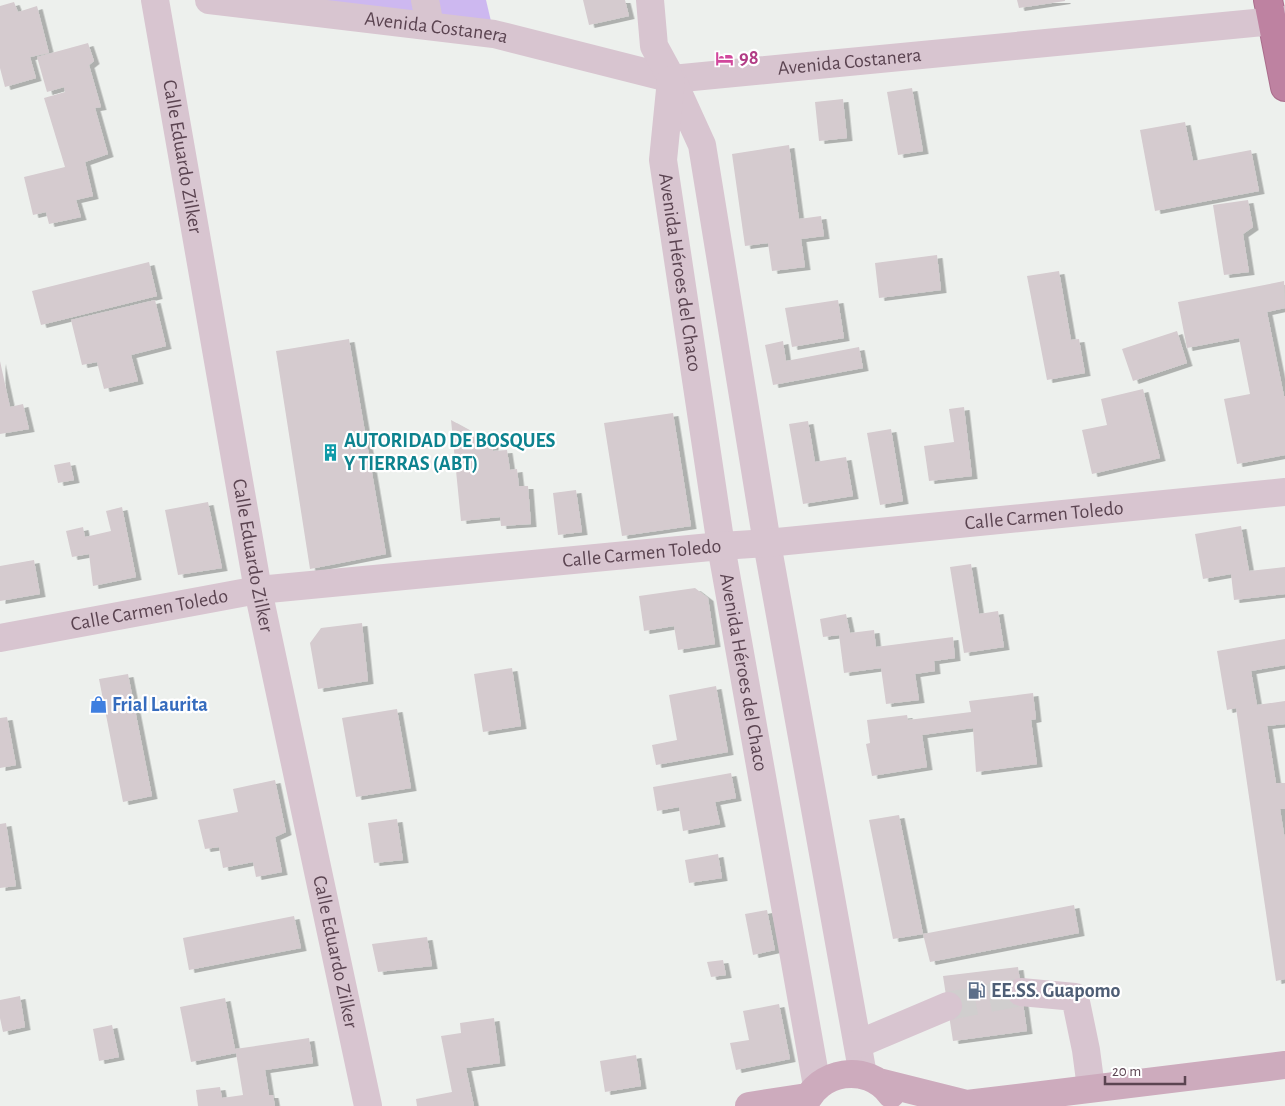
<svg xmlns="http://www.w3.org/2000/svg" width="1285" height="1106" font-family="'Alegreya Sans',sans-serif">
<defs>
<filter id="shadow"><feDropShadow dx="5.5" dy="3" stdDeviation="0" flood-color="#0004"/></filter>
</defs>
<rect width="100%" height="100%" fill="#edf0ed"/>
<path fill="#cdb8f0" d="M209 0H486L494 34Z"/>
<path fill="#d5cbcf" filter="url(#shadow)" d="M583 0H625L629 16 589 25Z
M1017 0H1065V1L1019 8Z
M14 2 18 12 37 6 49 53 30 57 36 78 5 87 0 68V6Z
M88 43 94 61 89 65 101 107 95 108 108 154 85 162 93 196 76 200 81 217 49 224 46 212 33 215 24 177 65 167 44 98 65 92 64 87 47 92 37 57Z
M912 88 923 151 898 155 887 92Z
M843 99 847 138 819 141 815 102Z
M1185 122 1193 161 1251 150 1259 191 1155 211 1140 130Z
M789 145 799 219 821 216 824 236 801 239 805 267 772 271 768 243 745 246 732 154Z
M1248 200 1253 227 1243 234 1249 272 1224 275 1213 205Z
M937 255 941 290 879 298 875 263Z
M149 262 157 296 41 325 32 291Z
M1059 271 1071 340 1079 339 1085 373 1047 380 1027 276Z
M1284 281 1285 308 1267 312 1284 396H1285V455L1237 464 1224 399 1250 394 1239 338 1187 348 1178 302Z
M155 300 166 346 131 355 138 381 104 389 97 362 82 365 71 320Z
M838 300 844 338 792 347 785 308Z
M1177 331 1187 363 1133 381 1122 349Z
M349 339 386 554 310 569 276 351Z
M783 341 786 361 859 347 863 368 773 385 765 345Z
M0 361 10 407 23 404 29 429 0 434Z
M1143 389 1160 458 1092 474 1082 430 1107 425 1101 399Z
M964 407 972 476 929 481 924 446 954 442 949 409Z
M673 413 691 526 622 536 604 423Z
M451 420 493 443V451L507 450 510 470 517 469 519 486H528L531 524 501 526 500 517 461 521Z
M808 421 815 462 846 457 853 496 803 504 789 424Z
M891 429 903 501 880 505 867 433Z
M70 462 74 480 58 483 54 465Z
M576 490 582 532 558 535 553 493Z
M208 502 222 568 178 575 165 510Z
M122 507 136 577 93 586 89 554 72 557 66 531 83 527 85 537 111 531 106 511Z
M1241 526 1249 571 1285 567V594L1234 600 1231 574 1203 579 1195 534Z
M34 560 40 594 0 601V566Z
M971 564 979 614 998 611 1004 647 964 653 950 567Z
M695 588 708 598 715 644 678 650 674 626 644 631 639 596Z
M846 614 850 633 874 630 876 647 953 637 955 658 934 661 935 671 915 674 919 700 886 704 881 668 844 673 839 635 823 637 820 619Z
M362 623 368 681 318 689 310 643 321 628Z
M1285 639V665L1251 671 1257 705 1285 701V724L1267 726 1276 783H1285V809H1280L1285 840V979L1276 981 1236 708 1227 710 1217 651Z
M512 668 521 726 483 732 474 674Z
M128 674 152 796 123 802 99 679Z
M716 686 728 752 656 765 652 745 677 740 669 695Z
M1033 693 1036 719 1031 720 1037 764 976 772 973 728 922 735 927 767 872 776 866 744 870 743 867 720 907 715 908 720 971 712 969 701Z
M397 709 411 788 356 797 342 718Z
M7 717 16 765 0 768V718Z
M731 773 736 798 715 802 720 824 683 831 679 807 657 811 653 787Z
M275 780 286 832 275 837 282 872 256 877 253 862 223 868 219 847 205 849 198 820 238 812 233 789Z
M899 815 923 934 1074 905 1079 933 930 962 923 934 893 939 869 820Z
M397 819 403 860 374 863 368 823Z
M6 823 16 886 0 888V824Z
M718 854 722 878 689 883 685 860Z
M767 910 775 950 753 955 745 914Z
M294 916 301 948 189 970 183 938Z
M427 937 432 966 378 972 372 944Z
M723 960 726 975 711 977 707 962Z
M1018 967 1027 1031 953 1041 943 976Z
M20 996 25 1027 3 1032 0 1018V1000Z
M225 998 235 1049 309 1038 313 1063 265 1070 269 1095H273L275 1106H198L196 1090 220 1087 222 1098 243 1095 236 1053 191 1062 180 1007Z
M779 1004 790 1059 736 1070 730 1043 749 1040 743 1011Z
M494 1018 500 1063 466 1068 474 1106H417L416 1099 452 1092 441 1036 461 1033 460 1023Z
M112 1025 119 1057 99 1061 93 1029Z
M636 1055 641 1086 605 1092 600 1061Z"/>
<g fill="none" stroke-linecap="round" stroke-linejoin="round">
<path stroke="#d0cece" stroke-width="28" stroke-dasharray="28 14" stroke-linecap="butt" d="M948 1006 1021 992"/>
<defs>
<path id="highway" d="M1268 0 1285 87"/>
</defs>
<use href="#highway" stroke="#aa6d8c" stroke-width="30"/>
<g stroke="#d8c5d0" stroke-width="28">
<path id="s1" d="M155 0 258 590 368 1106"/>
<path id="s2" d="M209 0 494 34 672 79 1285 20"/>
<path d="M425 0 430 26"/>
<path d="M650 0 654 46 672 79 702 145 767 543 863 1075"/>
<path id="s3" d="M671 80 663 160 721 546 817 1086"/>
<path id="s4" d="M0 638 258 590 721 546 767 543 1285 492"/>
<path d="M1021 992 1075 997 1086 1050 1091 1088"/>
<path d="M858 1044 948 1006"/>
</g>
<path stroke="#cdabbd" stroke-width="28" d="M879 1082 967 1104 1285 1065
M749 1106 807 1097
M804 1106C818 1070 867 1062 891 1094"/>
<use href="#highway" stroke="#be82a1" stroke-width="28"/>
</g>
<defs>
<symbol id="hotel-bare" viewBox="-9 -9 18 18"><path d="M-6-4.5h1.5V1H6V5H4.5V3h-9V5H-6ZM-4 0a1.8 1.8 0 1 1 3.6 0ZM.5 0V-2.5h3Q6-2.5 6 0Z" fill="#d1479c" stroke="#fff" stroke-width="2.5" paint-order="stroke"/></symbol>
<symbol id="building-bare" viewBox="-9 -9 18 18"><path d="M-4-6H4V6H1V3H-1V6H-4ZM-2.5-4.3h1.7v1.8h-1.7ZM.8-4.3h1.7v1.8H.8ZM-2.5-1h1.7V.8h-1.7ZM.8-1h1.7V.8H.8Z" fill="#0f9aa8" stroke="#fff" stroke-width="2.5" paint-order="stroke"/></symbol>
<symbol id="shop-bare" viewBox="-9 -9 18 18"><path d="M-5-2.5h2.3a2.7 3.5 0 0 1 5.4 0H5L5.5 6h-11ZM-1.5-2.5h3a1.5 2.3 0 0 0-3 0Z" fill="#3f7fe0" stroke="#fff" stroke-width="2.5" paint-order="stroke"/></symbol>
<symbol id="fuel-bare" viewBox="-9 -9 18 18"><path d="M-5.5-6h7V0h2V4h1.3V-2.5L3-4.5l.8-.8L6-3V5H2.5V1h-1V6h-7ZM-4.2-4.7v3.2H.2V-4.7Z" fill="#5c6f8a" stroke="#fff" stroke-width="2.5" paint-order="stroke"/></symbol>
</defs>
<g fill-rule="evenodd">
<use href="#hotel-bare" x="712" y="46" width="25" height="25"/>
<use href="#building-bare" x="318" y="440" width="25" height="25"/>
<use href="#shop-bare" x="86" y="692" width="25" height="25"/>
<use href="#fuel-bare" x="964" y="978" width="25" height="25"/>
</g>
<g text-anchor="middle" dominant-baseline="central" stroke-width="4.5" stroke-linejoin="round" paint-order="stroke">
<g font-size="20" fill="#5b4451" stroke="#fff">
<text stroke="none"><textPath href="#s2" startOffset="229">Avenida Costanera</textPath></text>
<text stroke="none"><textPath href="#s2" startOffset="649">Avenida Costanera</textPath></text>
<text stroke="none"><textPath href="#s1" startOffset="159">Calle Eduardo Zilker</textPath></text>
<text stroke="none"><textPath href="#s3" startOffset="194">Avenida Héroes del Chaco</textPath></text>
<text stroke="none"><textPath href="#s4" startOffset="1052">Calle Carmen Toledo</textPath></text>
<text stroke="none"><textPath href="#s4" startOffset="648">Calle Carmen Toledo</textPath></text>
<text stroke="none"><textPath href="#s1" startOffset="564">Calle Eduardo Zilker</textPath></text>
<text stroke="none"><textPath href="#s4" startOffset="152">Calle Carmen Toledo</textPath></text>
<text stroke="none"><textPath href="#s3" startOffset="599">Avenida Héroes del Chaco</textPath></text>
<text stroke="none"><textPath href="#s1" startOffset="969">Calle Eduardo Zilker</textPath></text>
</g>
<g font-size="20" font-weight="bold" fill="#b23c85" stroke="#fff" text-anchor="start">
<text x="739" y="58">98</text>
</g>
<g font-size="20" font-weight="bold" fill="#0d838f" stroke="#fff" text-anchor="start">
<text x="344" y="441">AUTORIDAD DE BOSQUES<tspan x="344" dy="23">Y TIERRAS (ABT)</tspan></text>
</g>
<g font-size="20" font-weight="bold" fill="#366cbe" stroke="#fff" text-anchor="start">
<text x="112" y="705">Frial Laurita</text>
</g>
<g font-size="20" font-weight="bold" fill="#4e5e75" stroke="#fff" text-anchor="start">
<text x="991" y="991">EE.SS. Guapomo</text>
</g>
</g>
<path d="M1105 1076v8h80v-8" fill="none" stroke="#5b4451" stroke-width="2.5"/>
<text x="1112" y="1076" font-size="15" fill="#5b4451" stroke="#ffffff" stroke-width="4" paint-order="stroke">20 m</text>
</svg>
